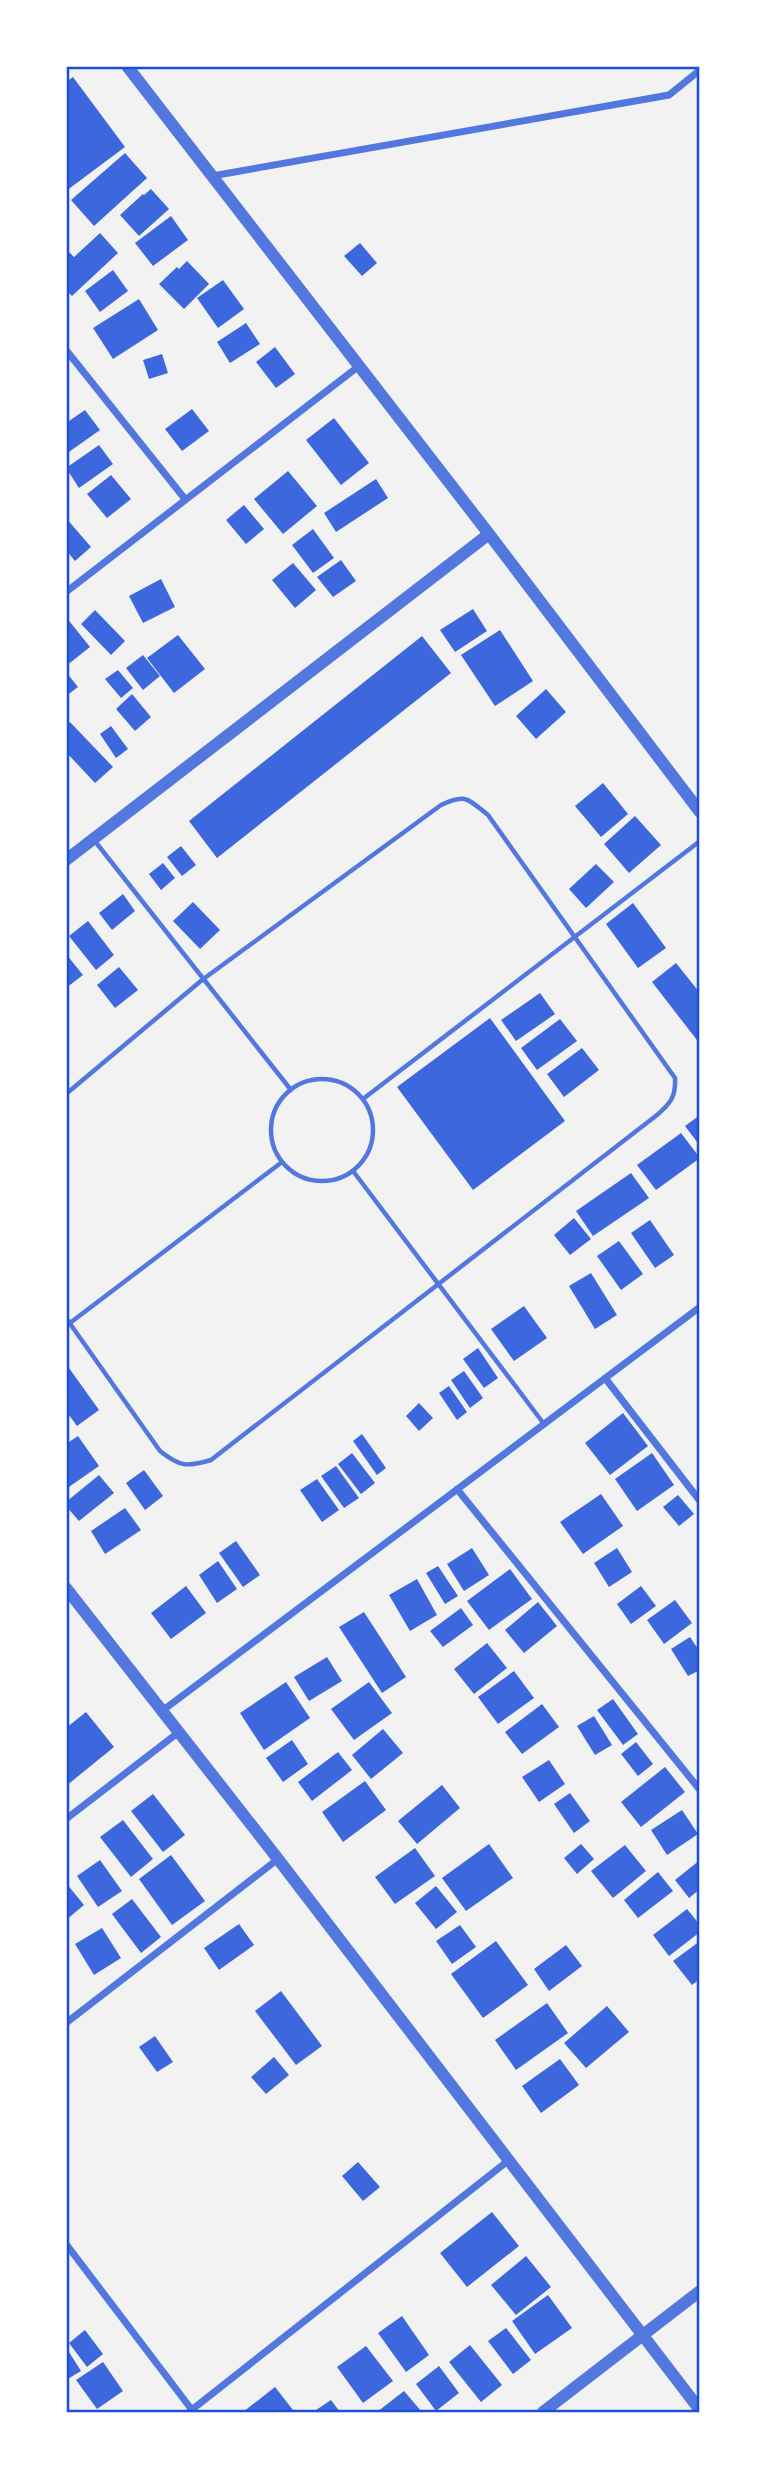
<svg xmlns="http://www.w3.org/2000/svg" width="766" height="2479" font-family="Montserrat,sans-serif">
<rect width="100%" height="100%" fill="#f2f2f2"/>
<path fill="#3d67dc" d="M73 77 125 147 66 191V82Z
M125 153 147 178 94 226 71 200Z
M151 189 169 209 139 236 120 215 143 194 144 195Z
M171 216 188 240 153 266 135 243Z
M100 233 118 253 72 296 66 290 68 269 66 254 69 252 74 257Z
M360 243 377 263 362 276 344 256Z
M187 261 209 284 184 309 159 284 177 267 179 269Z
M113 270 128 291 100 312 85 291Z
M223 280 244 309 218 328 197 298Z
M139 299 158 330 113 359 93 328Z
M246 323 260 344 230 363 217 342Z
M275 347 295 374 276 388 256 362Z
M162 354 168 373 149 379 143 360Z
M192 409 209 431 182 451 165 429Z
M85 410 100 430 66 454V423Z
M334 418 369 463 341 485 306 440Z
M99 445 113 464 79 488 66 468Z
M288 471 317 506 283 534 254 499Z
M111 475 131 499 107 518 87 494Z
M376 479 388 498 336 532 324 513Z
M244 505 264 529 246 544 226 520Z
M66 518 91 547 75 561 66 550Z
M313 529 334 558 313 573 292 545Z
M341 560 356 581 333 597 317 577Z
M293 563 316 590 295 608 272 580Z
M161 579 175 607 143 623 129 596Z
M473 609 487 631 455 652 440 630Z
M95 610 125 641 111 655 81 624Z
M66 617 90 647 66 666Z
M500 630 533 681 495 706 461 655Z
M178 635 205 669 174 693 147 658Z
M422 636 451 673 217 858 189 821Z
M143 655 160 676 143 690 126 668Z
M118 670 133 688 121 698 105 679Z
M66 672 78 687 66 696Z
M546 689 566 712 536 739 516 716Z
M132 694 151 717 135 731 116 709Z
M70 722 113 767 95 783 66 752V726Z
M111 726 128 749 116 758 100 734Z
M603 783 628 814 601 837 575 806Z
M635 816 661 845 629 873 604 844Z
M181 846 196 865 182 876 167 857Z
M163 863 175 878 161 890 149 874Z
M596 864 614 882 586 908 569 889Z
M123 894 135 911 112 930 99 913Z
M193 902 220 930 200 949 173 921Z
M633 903 666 948 638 968 606 924Z
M88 921 114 955 96 970 69 936Z
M66 954 83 975 66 988Z
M676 963 700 993V1044L652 982Z
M119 967 138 990 115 1008 97 985Z
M540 993 555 1014 516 1041 501 1020Z
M490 1018 565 1121 473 1190 397 1087Z
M560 1019 577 1041 537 1070 521 1048Z
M582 1048 599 1070 564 1097 547 1074Z
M700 1115V1146L685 1126Z
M681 1133 700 1158 656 1190 637 1165Z
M631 1173 649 1198 593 1236 576 1211Z
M574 1218 591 1239 570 1255 554 1235Z
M650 1220 674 1255 655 1268 631 1233Z
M619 1241 643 1274 621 1290 597 1256Z
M591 1273 617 1315 595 1329 569 1286Z
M524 1306 547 1338 514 1361 491 1329Z
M478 1348 498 1378 484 1388 463 1359Z
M69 1368 99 1410 77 1426 66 1411V1369Z
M464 1371 483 1398 470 1408 451 1380Z
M449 1386 467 1412 457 1420 439 1393Z
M419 1403 433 1418 419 1431 406 1416Z
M623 1413 648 1446 610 1475 585 1443Z
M362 1434 386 1468 377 1475 353 1441Z
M78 1436 99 1466 66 1489V1444Z
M352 1453 375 1483 361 1494 338 1464Z
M652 1453 674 1485 637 1511 615 1479Z
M336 1466 359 1498 344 1508 321 1476Z
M144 1470 163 1496 145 1510 126 1483Z
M99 1475 114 1493 79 1521 66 1506V1502Z
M317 1479 339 1510 322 1522 300 1490Z
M601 1494 623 1526 583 1554 560 1522Z
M678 1495 694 1514 679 1526 663 1507Z
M125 1508 141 1530 105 1554 91 1531Z
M236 1541 260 1575 243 1587 219 1553Z
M472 1548 489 1575 464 1591 447 1564Z
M617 1548 632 1572 609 1587 594 1563Z
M218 1561 237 1589 217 1603 199 1575Z
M438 1566 458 1596 445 1604 426 1573Z
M510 1569 532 1599 489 1630 467 1601Z
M417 1579 437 1615 410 1631 389 1595Z
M186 1586 206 1613 171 1639 151 1613Z
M641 1586 656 1606 631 1624 617 1604Z
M675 1600 692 1623 664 1644 647 1620Z
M538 1602 557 1626 524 1653 505 1630Z
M461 1608 473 1625 443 1647 430 1631Z
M364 1612 406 1677 382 1693 339 1627Z
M690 1637 700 1652V1670L688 1676 671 1649Z
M487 1643 507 1668 474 1694 454 1669Z
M327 1657 342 1681 309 1701 294 1677Z
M514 1671 534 1698 498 1724 478 1697Z
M286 1682 310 1718 264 1750 240 1713Z
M369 1682 392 1713 354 1740 331 1709Z
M613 1699 638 1734 623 1745 597 1710Z
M542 1704 559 1727 522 1754 505 1732Z
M86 1712 114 1747 66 1786V1728Z
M594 1716 612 1745 595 1755 577 1726Z
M383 1729 403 1753 371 1779 352 1755Z
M292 1740 308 1764 283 1782 266 1758Z
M636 1742 653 1764 638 1776 621 1754Z
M338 1752 352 1770 312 1801 298 1782Z
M549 1760 565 1784 539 1802 522 1777Z
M665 1767 685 1792 641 1827 621 1802Z
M365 1781 386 1810 343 1842 322 1812Z
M442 1785 460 1808 417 1844 398 1821Z
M570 1793 590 1821 574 1833 554 1804Z
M153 1794 185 1835 163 1852 131 1811Z
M682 1810 698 1834 667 1855 651 1830Z
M123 1820 153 1859 131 1877 100 1837Z
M489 1844 513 1878 466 1911 442 1878Z
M581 1844 594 1859 577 1874 564 1858Z
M625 1845 646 1871 613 1898 591 1871Z
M415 1848 435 1876 395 1904 375 1877Z
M171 1855 205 1901 172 1925 139 1879Z
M100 1860 122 1891 98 1907 77 1876Z
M700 1860V1889L689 1898 675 1880Z
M658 1872 673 1891 638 1918 624 1900Z
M66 1883 84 1905 66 1920Z
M436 1886 457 1912 436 1929 415 1903Z
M132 1899 161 1937 141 1953 112 1914Z
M687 1909 700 1925V1932L669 1956 653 1935Z
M239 1924 254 1945 219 1970 204 1948Z
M460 1925 476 1947 452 1964 436 1941Z
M102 1928 121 1958 94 1975 75 1944Z
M496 1941 528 1985 483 2018 451 1974Z
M700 1941V1979L692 1985 673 1961Z
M566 1945 582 1966 549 1991 534 1969Z
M281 1991 322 2046 296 2065 255 2011Z
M547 2003 568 2033 516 2070 495 2040Z
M607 2006 629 2032 586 2068 564 2043Z
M155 2036 173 2062 157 2072 139 2047Z
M274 2057 289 2075 266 2094 251 2077Z
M560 2059 579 2085 541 2113 522 2086Z
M358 2162 380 2187 363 2201 342 2176Z
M492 2212 519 2246 467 2287 440 2253Z
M526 2256 551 2287 516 2315 491 2285Z
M548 2295 572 2328 535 2354 512 2321Z
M402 2316 429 2355 406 2372 378 2333Z
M506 2328 531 2360 513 2374 488 2341Z
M85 2330 103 2354 87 2367 69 2343Z
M470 2345 502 2385 481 2402 449 2362Z
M366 2346 393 2381 363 2403 337 2367Z
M69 2352 81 2371 66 2380V2354Z
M103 2362 123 2391 97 2409 76 2380Z
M439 2366 459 2393 436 2411 416 2384Z
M275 2387 293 2410 290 2412H243Z
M404 2391 422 2412H377Z
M331 2400 340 2412H313Z"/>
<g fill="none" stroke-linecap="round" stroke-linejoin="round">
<path stroke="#5277de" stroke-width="4.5" d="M94 840 291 1090
M271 1130a51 51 0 1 1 102 0a51 51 0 1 1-102 0Z
M66 1094 202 980 441 805C466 793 468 799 488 815L675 1078C676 1096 671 1103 657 1115L211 1460C187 1467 180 1467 160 1451L66 1318
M363 1099 700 841
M353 1171 544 1424
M66 1326 282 1162"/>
<path stroke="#5277de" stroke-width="7" d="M212 176 669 95 700 70
M66 350 185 499
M66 592 359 366
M605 1378 700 1501
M457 1489 700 1790
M162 1711 700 1307
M66 1819 179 1732
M66 2023 278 1859
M66 2244 192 2410
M189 2412 509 2160"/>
<path stroke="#5277de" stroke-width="12" d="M127 66 489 534 700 812
M66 860 489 534
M66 1588 278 1859 700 2410
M543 2412 700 2291"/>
</g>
<rect width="766" height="2479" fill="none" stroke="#ffffff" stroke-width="136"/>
<rect x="68" y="68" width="630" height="2343" fill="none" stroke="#1d4ed8" stroke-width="2.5"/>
</svg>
